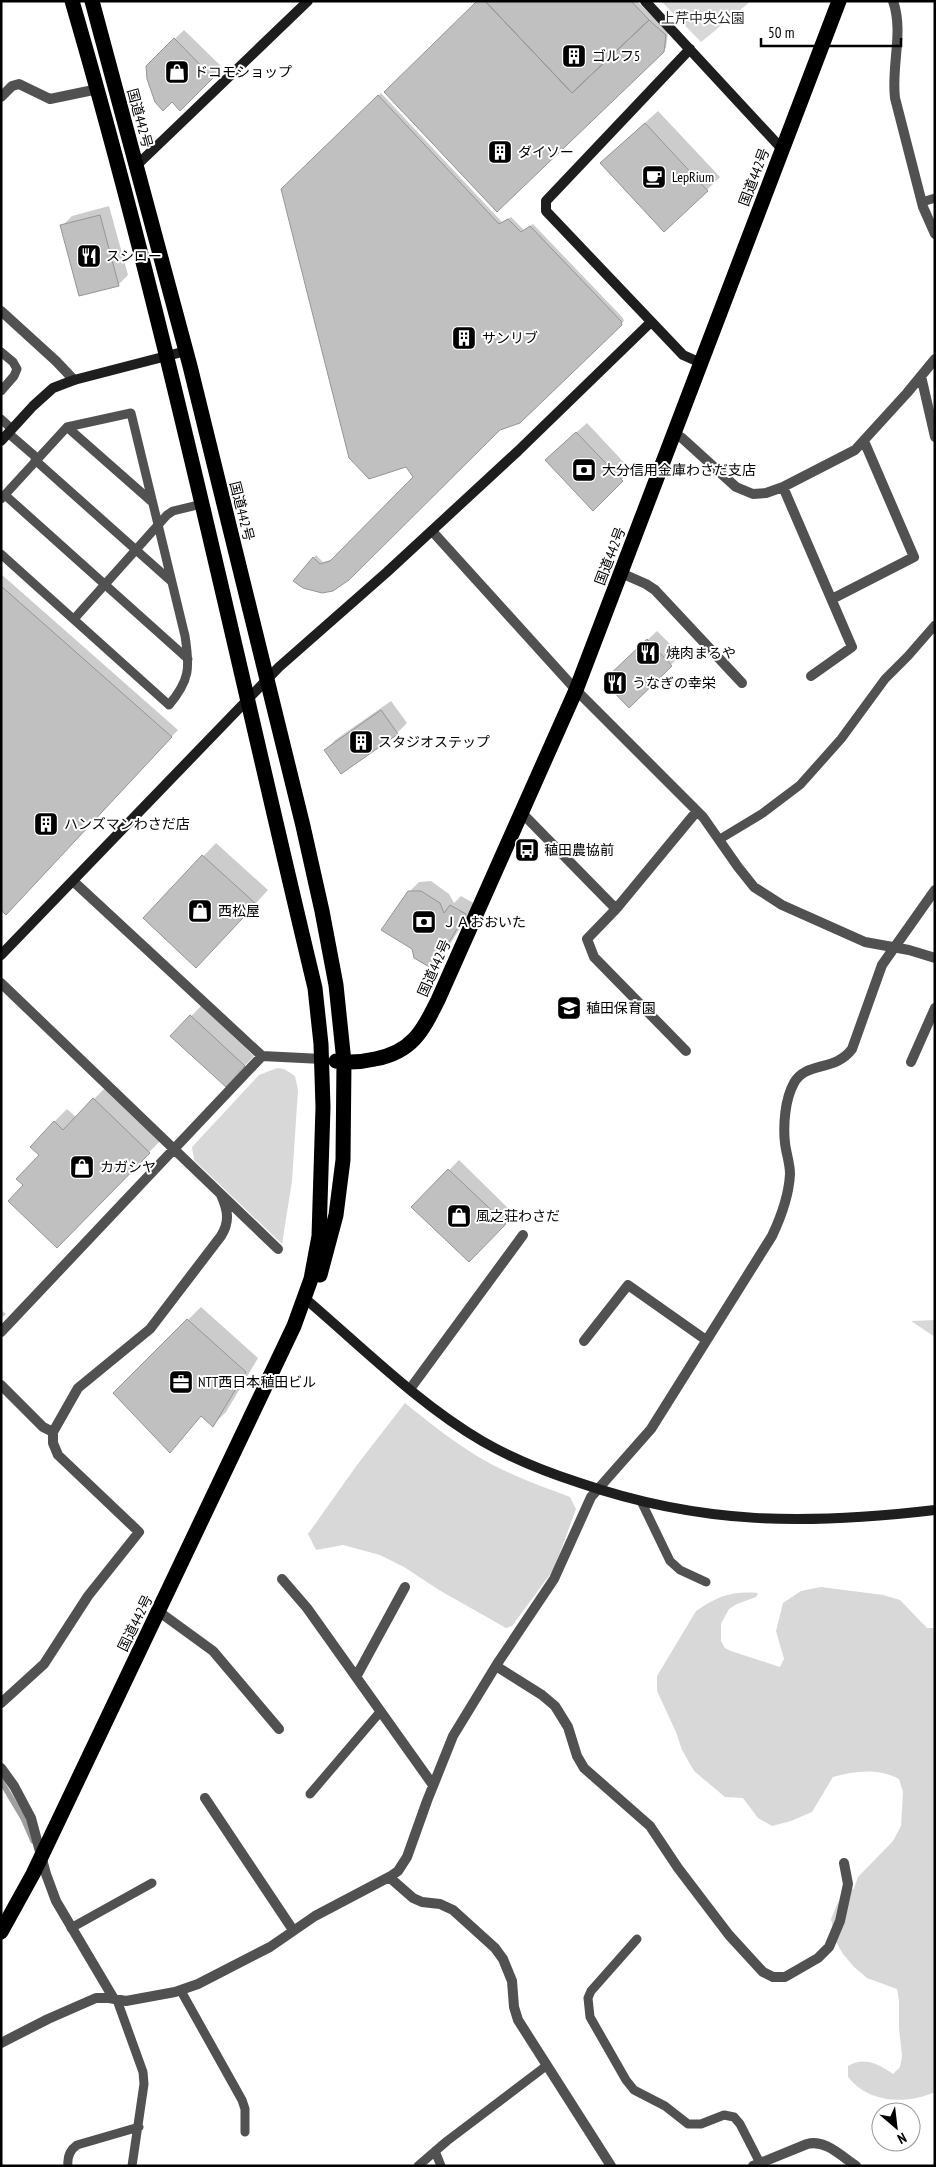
<svg xmlns="http://www.w3.org/2000/svg" width="936" height="2167" font-family="'PT Sans Narrow','Noto Sans JP',sans-serif">
<rect width="100%" height="100%" fill="#fff"/>
<path fill="#d8d8d8" d="M661 1H751L701 42Z
M277 1068 284 1069 295 1076 298 1090 292 1181 282 1244 194 1160 192 1147 259 1075Z
M935 1320V1337L911 1321Z
M405 1403C432 1425 460 1447 491 1464 516 1477 543 1487 570 1497L576 1509 554 1569 512 1626 506 1628 439 1590 404 1567 380 1555 343 1545 316 1550 308 1534 357 1465Z
M821 1587 883 1595 900 1600 927 1628H935V2092C906 2105 868 2103 848 2077V2066C864 2056 879 2064 893 2074L900 2067 902 2056 899 2028V2001L897 1989 867 1978 854 1967 843 1954 836 1942 831 1919 838 1902 854 1888 858 1877 893 1841 901 1826 903 1792 899 1779C878 1768 856 1771 833 1777L812 1812 791 1821 772 1826 758 1818 743 1798 725 1797 694 1771 682 1750 676 1732 657 1691V1676L696 1611C718 1596 732 1591 758 1593L756 1597 737 1604 729 1609 721 1624V1641L725 1648 731 1651 780 1667 784 1659 776 1631 783 1603 801 1591Z"/>
<path fill="#0003" d="M479 1H637L668 32 666 48 497 210Z
M184 30 222 67 180 109 172 100 147 66Z
M381 93 502 222 511 217 524 230 533 224 623 318 624 321 520 422 499 428 340 585 295 581 316 555 323 562 334 559 415 477 283 189Z
M658 111 720 177 707 190 615 150Z
M109 206 128 275 118 285 62 226 72 216Z
M587 423 631 470 593 509 556 450Z
M1 574 178 730 12 907 1 908Z
M657 631 681 655 629 706 615 671Z
M391 701 407 723 397 733 326 750 335 740Z
M216 843 268 890 209 954 144 918Z
M431 881 449 894 454 903 461 896 475 904 442 957 432 967 409 892 419 882Z
M201 1006 254 1056 235 1076 172 1036Z
M107 1086 162 1139 57 1246 25 1185 54 1122 67 1109 76 1117Z
M459 1160 514 1214 469 1261 413 1207Z
M201 1307 258 1358 226 1412 213 1425 202 1415 170 1451 114 1393Z
M1 1310 6 1314 1 1318Z"/>
<g fill="none" stroke-linecap="round" stroke-linejoin="round">
<path stroke="#9f9f9f" stroke-width="5.5" d="M1 1781 23 1818 33 1841"/>
</g>
<path fill="#c0c0c0" stroke="#959595" d="M477 1H485L572 93 649 20 666 35 664 52 497 212 384 92Z
M485 1H631L649 20 572 93Z
M174 38 213 78 180 111 172 102 163 111 155 102 147 79 146 66Z
M378 95 499 224 508 219 521 232 530 226 621 321 622 325 520 423 500 430 349 580 333 591 322 593 303 588 293 581 313 557 320 564 330 561 413 477 406 467 369 479 349 458 281 189Z
M645 123 708 191 664 232 600 163Z
M100 215 119 286 79 296 60 225Z
M576 432 623 481 593 511 545 460Z
M1 586 172 737 6 915 1 910Z
M647 639 672 666 629 708 603 681Z
M381 710 398 734 341 774 324 750Z
M202 855 256 904 196 968 143 918Z
M408 891H421L440 903 444 913 450 905 466 914 433 969 414 958 412 949 381 930Z
M190 1015 245 1066 226 1087 170 1036Z
M93 1098 150 1153 57 1248 8 1201 23 1185 16 1179 39 1155 30 1147 54 1121 63 1130Z
M448 1169 506 1224 469 1262 411 1207Z
M187 1319 246 1372 213 1427 201 1416 170 1453 113 1393Z"/>
<g fill="none" stroke-linecap="round" stroke-linejoin="round">
<path stroke="#515151" stroke-width="9" d="M922 202 935 198
M1 352 13 362 17 369 14 376 1 391
M1 419 12 429
M67 427 151 501
M8 433 37 458
M35 460 172 582
M5 495 188 659
M1 499 67 427 131 413 185 636C190 668 190 680 169 705L1 554
M74 619 167 515 173 511 202 504
M720 839 763 813 800 785 841 739 885 679 908 656 935 625
M641 1501 670 1561 680 1570 706 1582
M310 1794 380 1712
M71 1928 152 1883
M637 1939 591 1991 588 1998 590 2017 626 2080 634 2090 665 2106 688 2124H701L724 2115 734 2117 740 2124 760 2163
M181 1991 242 2100 245 2109V2132
M117 2000 143 2072 144 2084 132 2166
M435 2151 441 2166
M68 2166C67 2157 70 2150 77 2145L139 2127
M418 2166 447 2141 546 2066"/>
<path stroke="#515151" stroke-width="10" d="M893 1C904 32 891 66 895 98L923 207 935 234
M1 97 12 86 19 84 50 99 98 89
M1 311 56 361 74 380
M921 376 935 437
M674 433 682 438 736 487 753 494 766 493 783 487 855 450 907 393 935 359
M783 487 852 647 811 676
M432 531 576 690 703 817 738 867 754 887 782 905 865 942 909 950 935 958
M621 573 646 584 655 590 742 683
M832 599 914 557 864 441
M522 813 616 909
M73 881 262 1056 322 1059
M1 983 278 1249
M686 1051 594 957 587 939 616 909 697 811
M911 1062 935 1008
M1 1332 262 1056
M584 1341 628 1285 706 1340
M1 1385 43 1427 53 1432
M410 1389 523 1235
M282 1579 307 1608 433 1785
M158 1611 213 1651 279 1729
M496 1666 542 1695 555 1706 568 1727 577 1756 584 1768 650 1826 678 1868 729 1935 763 1972 773 1977H785L818 1958 829 1947 840 1921 848 1884 844 1863
M356 1677 405 1587
M1 1703 44 1664 88 1596 139 1532 58 1455 53 1443V1432L78 1388 150 1329 221 1236C230 1222 228 1210 221 1195
M1 1768 14 1786 31 1818 46 1874 56 1901 114 1999
M205 1798 293 1930
M389 1877 413 1898 422 1902 440 1904 453 1910 495 1948 503 1959 512 1981 514 2007 518 2020 611 2166
M1 2043 48 2019 96 1998H109L126 2001 175 1992 198 1984 270 1947 315 1916 391 1876 398 1871 407 1857 427 1801 453 1736 497 1664 554 1579 591 1497 651 1429 772 1236C781 1217 789 1195 790 1174 790 1163 786 1153 785 1143 783 1125 785 1099 794 1083 806 1061 835 1072 852 1049L882 965 935 890
M753 2166 807 2144C825 2139 841 2156 856 2166"/>
<path stroke="#1e1e1e" stroke-width="10" d="M645 1 782 149
M690 49 546 201V211L683 355 701 363
M136 166 308 1
M1 441 33 406 53 388 74 380 186 351
M1 955 279 667 387 572 518 451 651 322
M308 1301C364 1349 419 1404 482 1441 513 1459 546 1472 580 1483 702 1525 807 1525 935 1510"/>
<path stroke="#000" stroke-width="15" d="M92 1 190 366 303 826 322 911 336 985 344 1062 343 1160 336 1215 320 1275
M336 1061C349 1063 362 1062 375 1059 412 1052 422 1032 438 1000L576 690 839 1
M1 1932 33 1874 294 1326 311 1279 319 1236 323 1107 321 1044 315 988C236 659 167 326 72 1"/>
</g>
<defs>
<symbol id="building-square" viewBox="-11 -11 22 22"><rect x="-9" y="-9" width="18" height="18" rx="4" fill="#000" stroke="#fff"/><path d="M-4-6H4V6H1V3H-1V6H-4ZM-2.5-4.3h1.7v1.8h-1.7ZM.8-4.3h1.7v1.8H.8ZM-2.5-1h1.7V.8h-1.7ZM.8-1h1.7V.8H.8Z" fill="#fff"/></symbol>
<symbol id="shop-square" viewBox="-11 -11 22 22"><rect x="-9" y="-9" width="18" height="18" rx="4" fill="#000" stroke="#fff"/><path d="M-5-2.5h2.3a2.7 3.5 0 0 1 5.4 0H5L5.5 6h-11ZM-1.5-2.5h3a1.5 2.3 0 0 0-3 0Z" fill="#fff"/></symbol>
<symbol id="cafe-square" viewBox="-11 -11 22 22"><rect x="-9" y="-9" width="18" height="18" rx="4" fill="#000" stroke="#fff"/><path d="M-5.5-4.5H6V0H3Q3 3.5 0 3.5H-2.5Q-5.5 3.5-5.5 0ZM3-3.2v2h1.7v-2ZM-6 4.5H4V6H-6Z" fill="#fff"/></symbol>
<symbol id="restaurant-square" viewBox="-11 -11 22 22"><rect x="-9" y="-9" width="18" height="18" rx="4" fill="#000" stroke="#fff"/><path d="M-5-6h1v4h1v-4h1v4h1v-4h1v5L-1.5 .5V6h-2V.5L-5-1ZM5-6V6H3V1.5H1.5Q1.5-4 5-6Z" fill="#fff"/></symbol>
<symbol id="bank-square" viewBox="-11 -11 22 22"><rect x="-9" y="-9" width="18" height="18" rx="4" fill="#000" stroke="#fff"/><path d="M-6-4H6V4H-6ZM0-2.3a2.3 2.3 0 1 0 0 4.6a2.3 2.3 0 1 0 0-4.6Z" fill="#fff"/></symbol>
<symbol id="bus-square" viewBox="-11 -11 22 22"><rect x="-9" y="-9" width="18" height="18" rx="4" fill="#000" stroke="#fff"/><path d="M-5-6H5V4H4V6H2V4H-2V6H-4V4H-5ZM-3.5-4V0h7V-4ZM-3.5 1.2v1.5H-2V1.2ZM2 1.2v1.5H3.5V1.2Z" fill="#fff"/></symbol>
<symbol id="school-square" viewBox="-11 -11 22 22"><rect x="-9" y="-9" width="18" height="18" rx="4" fill="#000" stroke="#fff"/><path d="M0-5L7-2L0 1L-7-2ZM-4 1L0 2.5L4 1V4Q0 6-4 4Z" fill="#fff"/></symbol>
<symbol id="office-square" viewBox="-11 -11 22 22"><rect x="-9" y="-9" width="18" height="18" rx="4" fill="#000" stroke="#fff"/><path d="M-6-3h4V-5.5h4V-3h4V5H-6ZM-1-4.5V-3h2v-1.5ZM-6 0V1H6V0Z" fill="#fff"/></symbol>
</defs>
<g fill-rule="evenodd">
<use href="#building-square" x="560" y="42" width="28" height="28"/>
<use href="#shop-square" x="163" y="58" width="28" height="28"/>
<use href="#building-square" x="486" y="138" width="28" height="28"/>
<use href="#cafe-square" x="640" y="163" width="28" height="28"/>
<use href="#restaurant-square" x="75" y="242" width="28" height="28"/>
<use href="#building-square" x="450" y="324" width="28" height="28"/>
<use href="#bank-square" x="570" y="456" width="28" height="28"/>
<use href="#restaurant-square" x="634" y="639" width="28" height="28"/>
<use href="#restaurant-square" x="601" y="669" width="28" height="28"/>
<use href="#building-square" x="347" y="728" width="28" height="28"/>
<use href="#building-square" x="32" y="810" width="28" height="28"/>
<use href="#bus-square" x="513" y="836" width="28" height="28"/>
<use href="#shop-square" x="186" y="897" width="28" height="28"/>
<use href="#bank-square" x="410" y="908" width="28" height="28"/>
<use href="#school-square" x="555" y="994" width="28" height="28"/>
<use href="#shop-square" x="68" y="1153" width="28" height="28"/>
<use href="#shop-square" x="445" y="1202" width="28" height="28"/>
<use href="#office-square" x="167" y="1368" width="28" height="28"/>
</g>
<g text-anchor="middle" dominant-baseline="central" stroke-width="4" stroke-linejoin="round" paint-order="stroke">
<g font-size="14" fill="#2f2f2f" stroke="#fff">
<text x="703" y="18">上芹中央公園</text>
</g>
<g font-size="14" fill="#000" stroke="#fff" text-anchor="start">
<text x="592" y="56">ゴルフ5</text>
<text x="194" y="72">ドコモショップ</text>
<text x="518" y="152">ダイソー</text>
<text x="672" y="177">LepRium</text>
<text x="106" y="256">スシロー</text>
<text x="482" y="338">サンリブ</text>
<text x="602" y="470">大分信用金庫わさだ支店</text>
<text x="666" y="653">焼肉まるや</text>
<text x="632" y="683">うなぎの幸栄</text>
<text x="378" y="742">スタジオステップ</text>
<text x="64" y="824">ハンズマンわさだ店</text>
<text x="544" y="850">稙田農協前</text>
<text x="218" y="911">西松屋</text>
<text x="442" y="922">ＪＡおおいた</text>
<text x="586" y="1008">稙田保育園</text>
<text x="100" y="1167">カガシヤ</text>
<text x="476" y="1216">風之荘わさだ</text>
<text x="198" y="1382">NTT西日本稙田ビル</text>
</g>
<g font-size="14" fill="#000" stroke="#fff">
<text transform="translate(140 118) rotate(75)">国道442号</text>
<text transform="translate(754 177) rotate(-69)">国道442号</text>
<text transform="translate(242 511) rotate(76)">国道442号</text>
<text transform="translate(610 556) rotate(-69)">国道442号</text>
<text transform="translate(434 968) rotate(-66)">国道442号</text>
<text transform="translate(135 1623) rotate(-64)">国道442号</text>
</g>
</g>
<rect width="936" height="2167" fill="none" stroke="#000000" stroke-width="5"/>
<g transform="translate(896 2127) rotate(152)"><circle r="24" fill="#ffffff" stroke="#999999"/>
<path d="M0-4L9 19L0 12L-9 19Z" fill="#000000"/>
<text y="-8" font-size="14" font-weight="bold" text-anchor="middle" fill="#000000">N</text>
</g>
<path d="M761 38v8h140v-8" fill="none" stroke="#000000" stroke-width="2.5"/>
<text x="768" y="38" font-size="15" fill="#000000" stroke="#ffffff" stroke-width="4" paint-order="stroke">50 m</text>
</svg>
